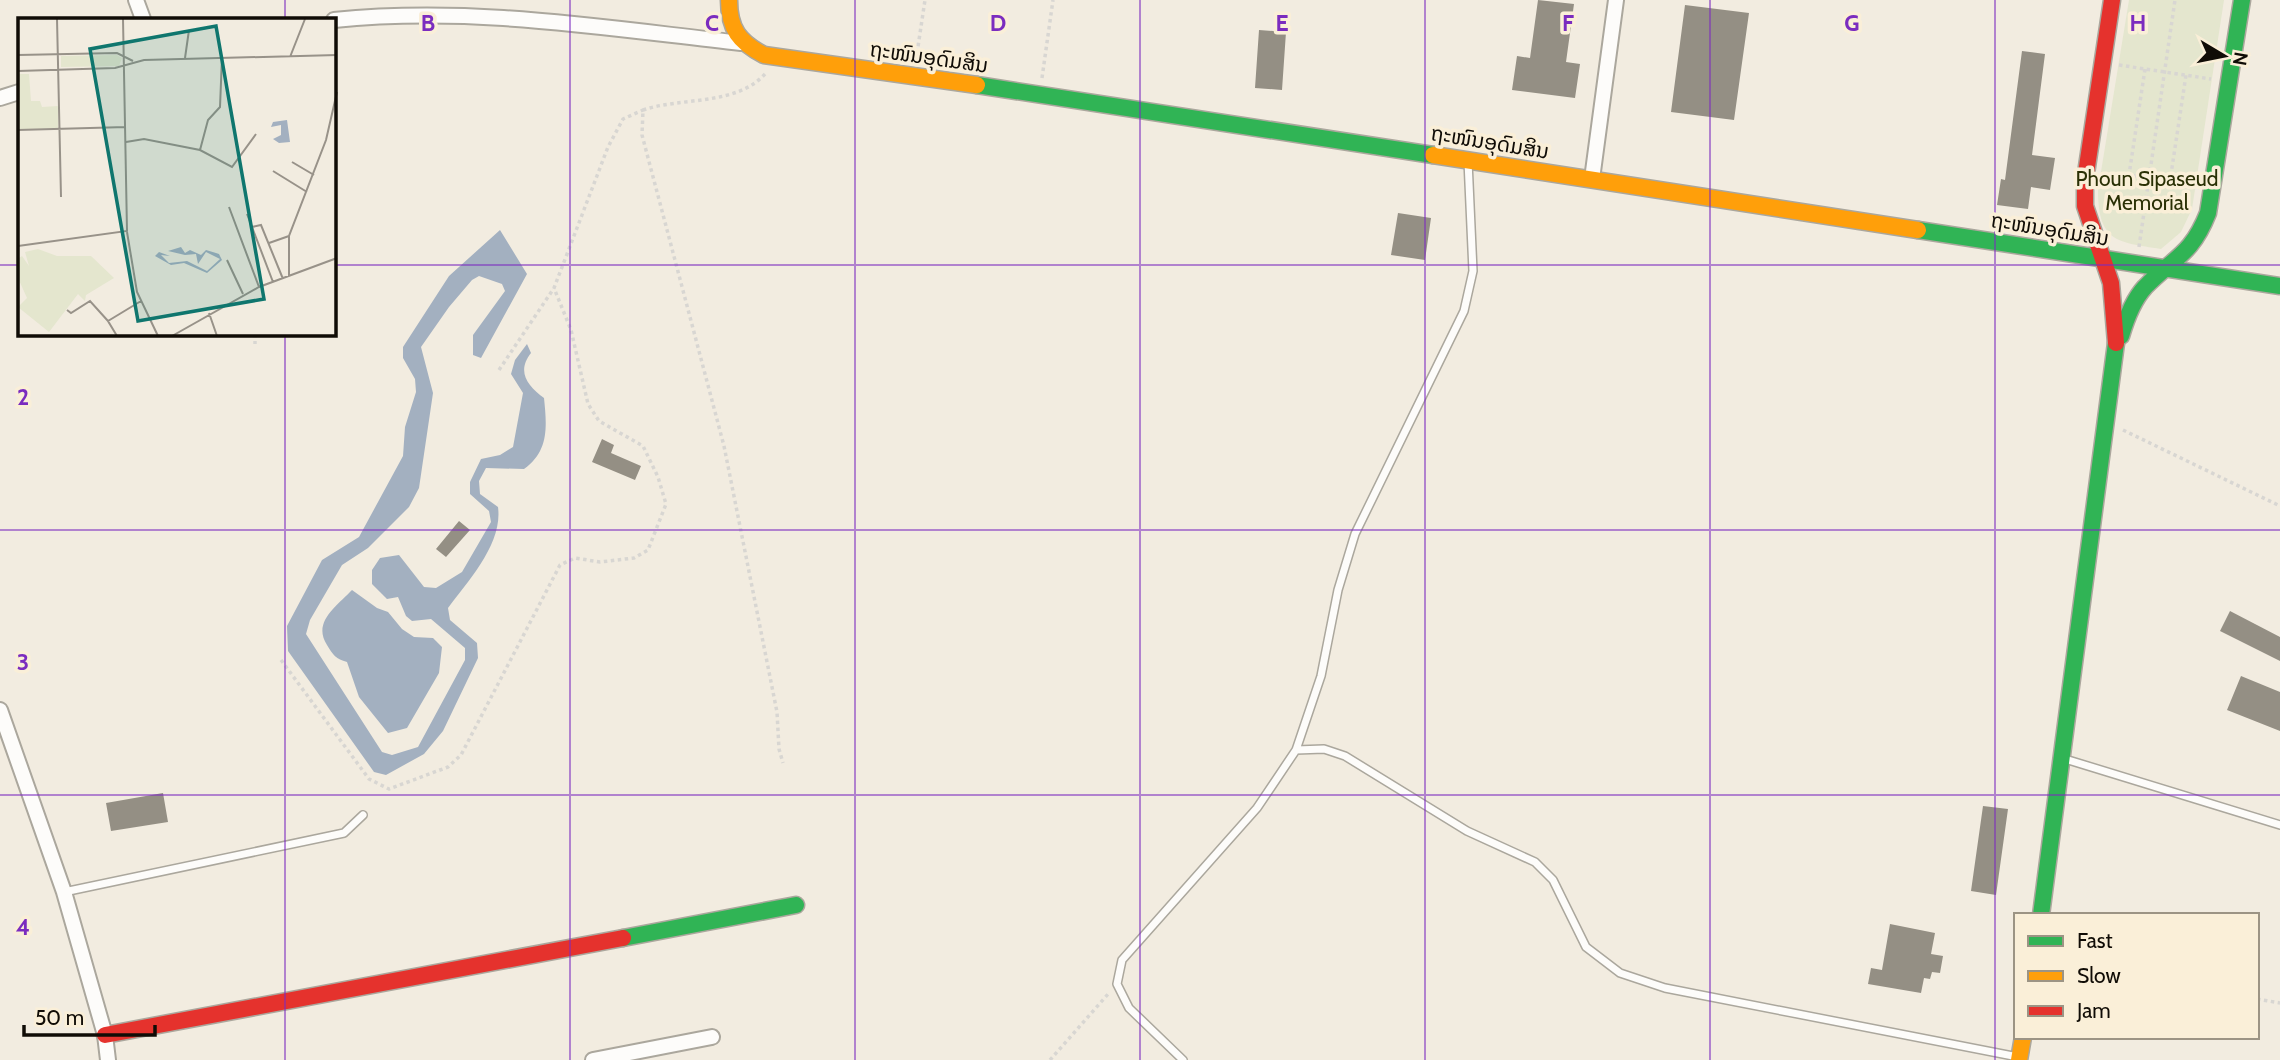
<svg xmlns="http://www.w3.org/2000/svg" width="2280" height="1060" font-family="Cabin,'Noto Sans Lao',sans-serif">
<rect width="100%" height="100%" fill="#f2ece0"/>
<path fill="#e4e6ce" d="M2129 0H2224L2192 209 2181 232 2161 249C2117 242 2098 242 2098 190Z"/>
<path fill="#a3b0c0" d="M500 230 527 274 481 358 473 355V335L505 291 502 284 479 276 472 280 449 307 421 347 433 393 419 488 409 507 368 548 342 565 310 620 306 634 382 752 392 755 418 747 465 660V648L431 619 412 621 406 616 398 597 387 599 372 584V570L380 558 399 555 424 587 436 588 462 572 491 522 489 511 470 494V482L481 459 500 455 513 447 523 393 511 374 515 360 527 344 531 353C516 372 528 386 544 398 547 427 549 451 524 469L486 468 479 481 480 494 498 507C503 543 469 580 448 608L450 620 477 643 478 658 443 731 424 754 386 775 374 772 288 651 287 626 322 560 359 537 403 456 405 427 416 392 415 379 403 358V347L449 276Z
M352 590 377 608 388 612 402 629 414 637 433 638 442 647 439 673 407 728 388 733 359 697 347 662C336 659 333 655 327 645 312 622 337 606 352 590Z"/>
<path fill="#948f84" d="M1538 0 1574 4 1566 62 1580 64 1575 98 1512 90 1517 56 1530 58Z
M1685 5 1749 13 1734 120 1671 112Z
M1259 30 1286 32 1282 90 1255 88Z
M2022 51 2045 54 2032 155 2055 158 2050 190 2031 187 2028 209 1997 205 2001 179 2005 180Z
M1398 213 1431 218 1425 260 1391 255Z
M602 439 614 445 611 453 641 466 635 480 592 462Z
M459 521 470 530 446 557 436 549Z
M2230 611 2280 637V661L2220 631Z
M2241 676 2280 692V731L2227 710Z
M163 793 168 822 111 831 106 803Z
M1983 806 2008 809 1996 895 1971 891Z
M1890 924 1935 933 1931 954 1943 956 1940 973 1932 972 1930 979 1924 978 1921 993 1868 984 1871 968 1882 970Z"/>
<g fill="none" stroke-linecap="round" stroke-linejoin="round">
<defs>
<path id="lane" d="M1296 750 1324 749 1345 756 1467 831 1535 862 1553 880 1586 947 1620 973 1665 988 2018 1057
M2065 759 2280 825
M64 892 344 833 363 815
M1183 1060 1129 1008 1117 984 1122 960 1257 808 1296 750 1321 676 1338 590 1355 534 1464 311 1473 271 1468 161"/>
<path id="street" d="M136 0 143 19
M334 20C473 6 604 28 741 43
M0 98 19 92
M1592 179 1616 0
M0 710 64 892 105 1035 108 1060
M593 1060 712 1037"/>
<path id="fast" d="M977 85 1433 155
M1918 230 2280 286
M2121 336C2126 319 2133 300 2145 287 2174 257 2191 256 2208 213L2242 0
M2041 915 2116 343
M623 938 796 905"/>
<path id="slow" d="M729 0C729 29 739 42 764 55L977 85
M1433 155 1918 230
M2019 1060 2023 1037"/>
<path id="jam" d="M2112 0 2085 180V206L2111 283 2116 343
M105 1035 623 938"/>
</defs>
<use href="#lane" stroke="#aba79d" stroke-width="10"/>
<use href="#street" stroke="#aba79d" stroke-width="18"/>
<use href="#fast" stroke="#aba79d" stroke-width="19"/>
<use href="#slow" stroke="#aba79d" stroke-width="19"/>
<use href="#jam" stroke="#aba79d" stroke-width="19"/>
<path stroke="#d8d6d2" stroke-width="3.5" stroke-dasharray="3.5 3.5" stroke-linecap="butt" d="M916 60 925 0
M2119 65 2211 79
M2145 69 2129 175 2170 181 2186 75
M765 74C736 106 681 97 643 110L642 135 724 446 777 712 779 749 783 763
M1042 78 1053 0
M2139 247 2175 0
M255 334V344
M499 370 554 288 608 147 623 119 643 110
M2123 430 2280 506
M281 660 369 779 389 789 448 767 461 755 560 565 575 558 600 562 634 558 648 550 666 504 658 477 643 446 599 421 588 404 571 330 554 288
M2257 999 2280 1003
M1050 1060 1109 993"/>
<use href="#lane" stroke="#fdfcfa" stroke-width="7"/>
<use href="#street" stroke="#fdfcfa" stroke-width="14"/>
<use href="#fast" stroke="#30b455" stroke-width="16"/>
<use href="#slow" stroke="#ff9f0a" stroke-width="16"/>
<use href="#jam" stroke="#e5322d" stroke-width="16"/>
</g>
<path fill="none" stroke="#7b2cbf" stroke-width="2" stroke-opacity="0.55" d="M285 0V19M570 0V1060M855 0V1060M1140 0V1060M1425 0V1060M1710 0V1060M1995 0V1060M0 265H19M334 265H2280M285 334V1060M0 530H2280M0 795H2280"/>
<g text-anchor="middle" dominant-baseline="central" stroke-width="7" stroke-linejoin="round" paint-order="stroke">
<g font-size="21" fill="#100c06" stroke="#faefd8">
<text transform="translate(929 57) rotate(8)">ຖະໜົນອຸດົມສິນ</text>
<text transform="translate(1490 142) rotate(9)">ຖະໜົນອຸດົມສິນ</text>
<text transform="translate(2050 229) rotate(9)">ຖະໜົນອຸດົມສິນ</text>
</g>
<g font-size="21" fill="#2a3005" stroke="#faefd8">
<text x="2147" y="178">Phoun Sipaseud<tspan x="2147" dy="24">Memorial</tspan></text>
</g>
</g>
<g transform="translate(18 18)">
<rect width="318" height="318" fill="#f2ece0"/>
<path d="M99 37 104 40 101 48 43 49V38ZM0 56H11L13 83H22L24 89 40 88V111H0ZM20 231 39 238H73L96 260 68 277 67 283 60 276 31 314 0 289 9 280 0 260V241L4 238 11 248 7 234Z" fill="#e4e6ce"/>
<path d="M269 102 272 124 261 125 255 121 263 117V107L253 109 255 104ZM163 229 167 235 172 232 183 237 188 232 198 235 201 236 204 242 189 255 166 245 153 247 137 238 141 234 152 238 143 237 151 245 169 243 189 253 202 241 188 234 180 246 178 236 167 237 150 233Z" fill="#a3b0c0"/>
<path fill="none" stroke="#989289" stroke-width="2" d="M39 1 43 179M0 37 99 35 115 43M272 39 287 1M167 40 171 12M0 53 97 50 126 42 319 37M0 112 108 109M108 124 126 121 182 132 214 149 238 116M182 132 190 102 202 89 204 39M274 144 296 157M255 153 289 174M211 189 241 269M229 196 255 264M234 209 243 207 265 261M109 214 119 274 140 318M251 225 271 218M0 228 109 213 105 1M209 242 225 276M271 259V218L308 122 319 74M49 292 53 295 72 283 90 303M191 295 199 318M99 318 90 303 123 283M154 318 241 269 319 240"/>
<path fill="#0f766e" fill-opacity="0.15" stroke="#0f766e" stroke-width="3.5" d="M198 8 246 281 120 303 72 31Z"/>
<rect width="318" height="318" fill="none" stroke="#100c06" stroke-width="3.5"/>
</g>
<g font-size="23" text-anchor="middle" font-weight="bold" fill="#7b2cbf" stroke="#faefd8" stroke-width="7" stroke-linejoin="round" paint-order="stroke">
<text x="428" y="31">B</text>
<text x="712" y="31">C</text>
<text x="998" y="31">D</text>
<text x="1282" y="31">E</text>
<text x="1568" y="31">F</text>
<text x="1852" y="31">G</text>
<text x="2138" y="31">H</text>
<text x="23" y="405">2</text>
<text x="23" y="670">3</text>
<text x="23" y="935">4</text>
</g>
<rect x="2014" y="913" width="245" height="126" fill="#faefd8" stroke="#9c9484" stroke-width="2"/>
<rect x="2028" y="936" width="35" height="10" fill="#30b455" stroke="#9c9484" stroke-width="2"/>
<text x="2077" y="948" font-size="21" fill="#100c06">Fast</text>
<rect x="2028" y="971" width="35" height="10" fill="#ff9f0a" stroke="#9c9484" stroke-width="2"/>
<text x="2077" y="983" font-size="21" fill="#100c06">Slow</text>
<rect x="2028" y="1006" width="35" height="10" fill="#e5322d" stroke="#9c9484" stroke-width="2"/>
<text x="2077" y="1018" font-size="21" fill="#100c06">Jam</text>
<g transform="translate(2224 56) rotate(100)" stroke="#faefd8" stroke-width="5" paint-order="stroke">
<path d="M0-5L12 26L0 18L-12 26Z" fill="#100c06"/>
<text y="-10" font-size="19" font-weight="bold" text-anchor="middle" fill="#100c06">N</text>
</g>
<path d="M24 1025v10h131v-10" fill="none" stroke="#100c06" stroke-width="3.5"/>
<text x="35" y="1025" font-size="21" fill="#100c06" stroke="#faefd8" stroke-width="5" paint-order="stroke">50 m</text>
</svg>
